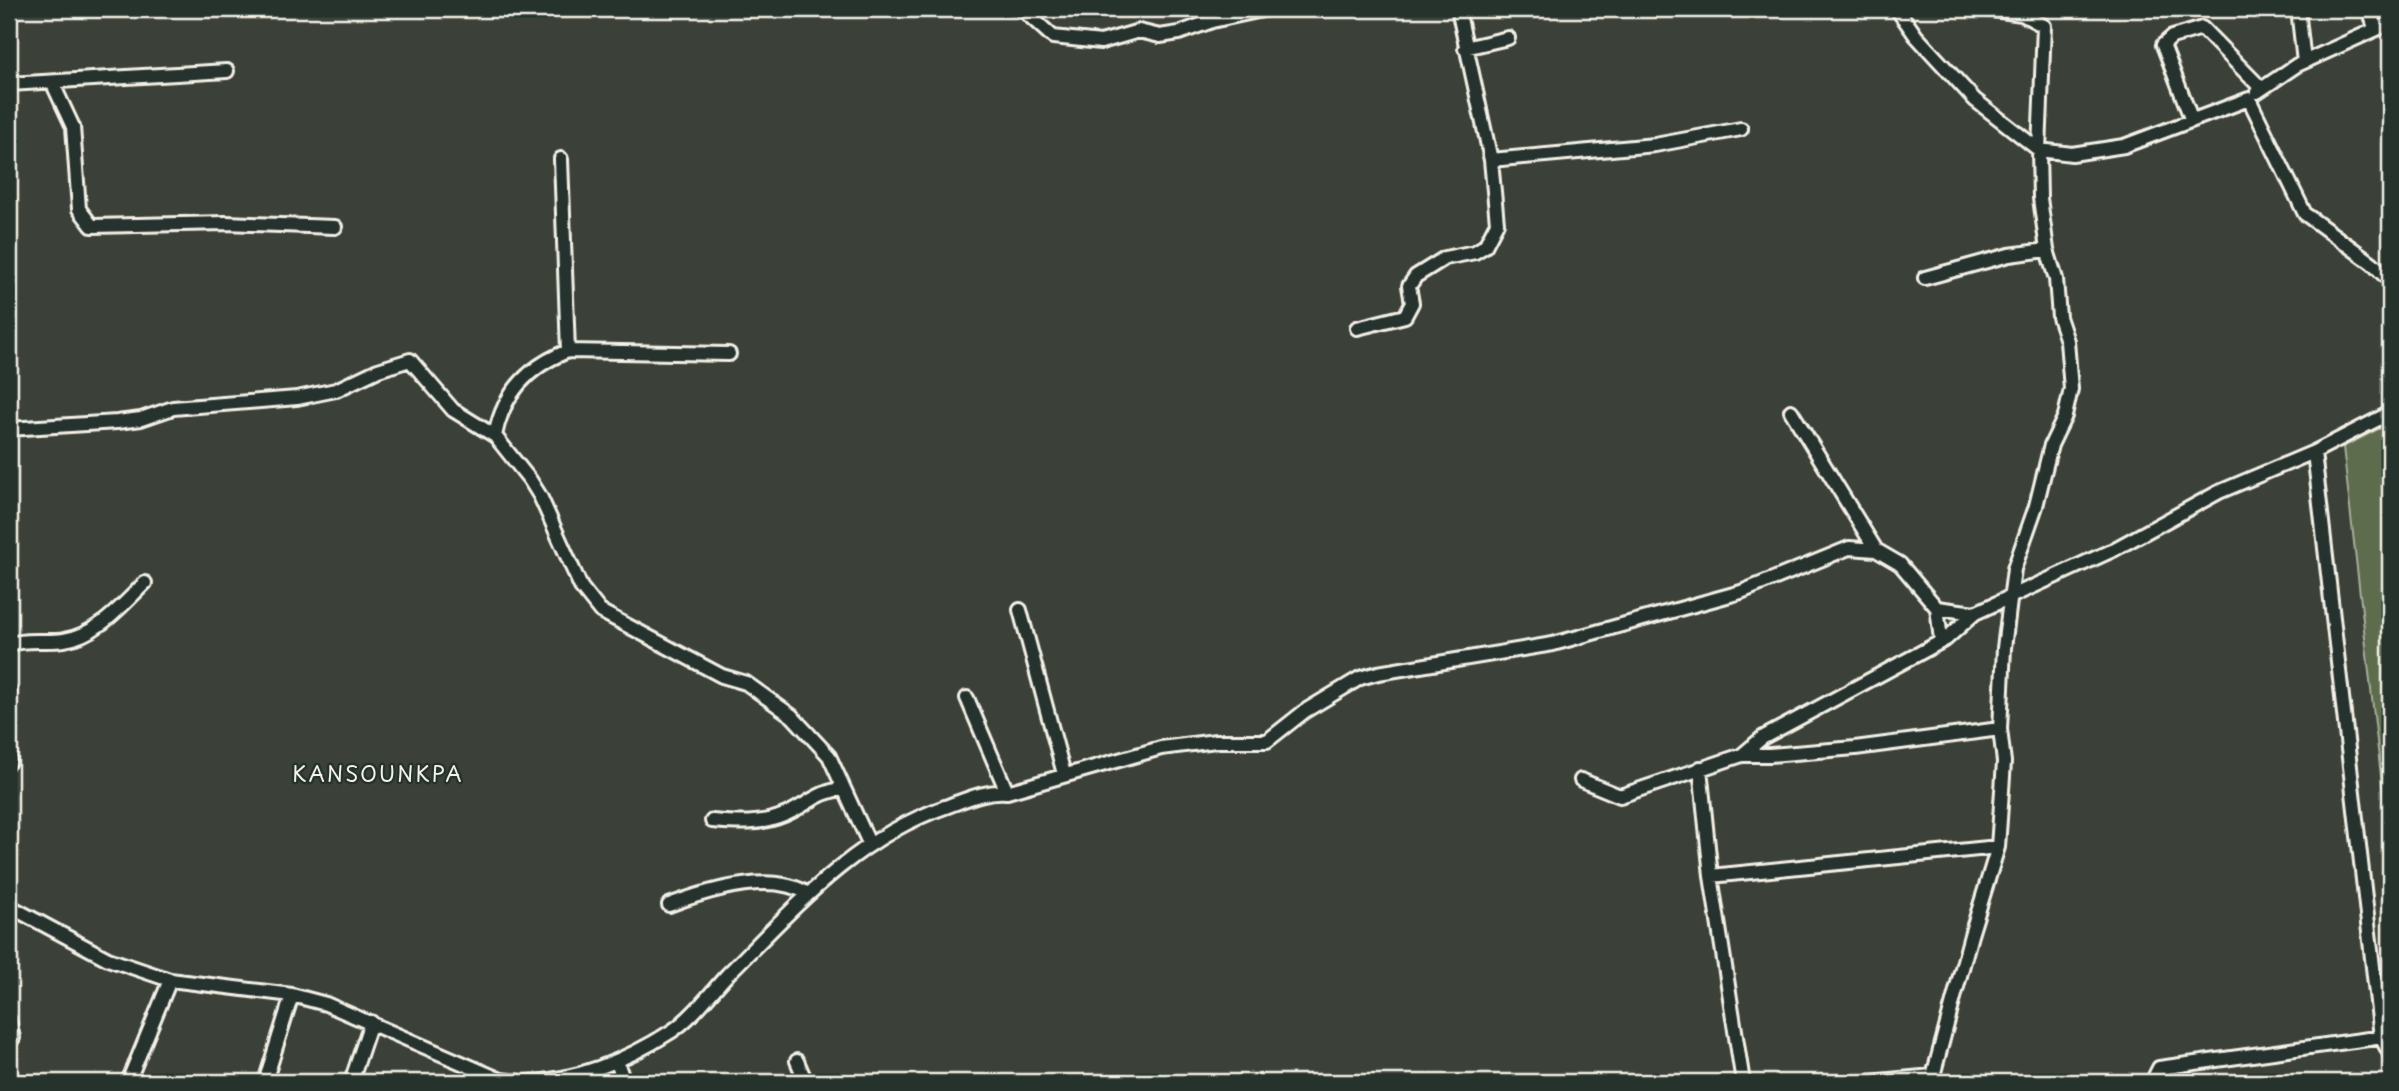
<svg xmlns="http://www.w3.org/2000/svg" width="2399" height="1091" font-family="'Playpen Sans',sans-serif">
<rect width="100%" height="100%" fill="#3b4139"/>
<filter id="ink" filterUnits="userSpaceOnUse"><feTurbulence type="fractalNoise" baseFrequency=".0143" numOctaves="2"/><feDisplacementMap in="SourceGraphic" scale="14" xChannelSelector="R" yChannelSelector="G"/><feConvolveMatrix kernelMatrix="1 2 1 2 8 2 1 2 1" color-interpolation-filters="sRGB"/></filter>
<g filter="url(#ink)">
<path fill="#5d6c4e" stroke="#a8ae9b" stroke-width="2" d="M2390 423V854L2343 447Z"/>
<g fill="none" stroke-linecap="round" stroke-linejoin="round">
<defs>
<path id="minor" d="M1022 9 1053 37 1101 42 1139 31 1160 36 1179 33 1212 21 1267 9
M1897 9 1916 36 1975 100 2039 150 2072 154 2124 146 2249 99 2305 214 2372 263 2390 281
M2298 9 2304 62
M2369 9 2375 28
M1465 48 1508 38
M52 82 73 127 79 209 92 226 226 223 335 227
M9 84 227 71
M2257 92 2297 65 2390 23
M2191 118 2163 45 2172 37 2202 28 2261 88
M561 159 568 351
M1491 160 1655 145 1741 129
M1925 278 2009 255 2047 250
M1357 328 1405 316 1412 303 1409 286 1416 276 1445 258 1475 252 1485 246 1497 223 1491 160 1458 9
M1791 411 1876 550 1900 564 1937 608 1941 640
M9 429 117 422 141 419 173 408 297 398 336 390 378 370 410 360 453 410 495 436 530 480 540 496 581 587 600 611 722 676 746 683 792 716 829 756 869 843
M495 436C503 393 529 366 568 351L729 354
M2314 452 2381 1037 2390 1054
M1937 608 1975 613
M1020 610 1064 774
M9 645C24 638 47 643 64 640 98 635 122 605 145 583
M9 690V762
M967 698 1007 792
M1742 755 1762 738 1946 639 1975 613 2113 550 2219 492 2314 452 2390 413
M1700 768 1711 876 1743 1082
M1581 780 1620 796 1742 755H1770L1855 748 2000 729
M712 821C736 823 761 825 784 815 806 806 820 790 844 789
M1711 876 1998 847
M669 905C706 891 771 870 808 894
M9 906 108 959 170 980 292 995 326 1004 501 1080 521 1082
M9 1020 13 1038
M797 1061 806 1082
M617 1062 624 1082
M128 1082 170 980
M265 1082 292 995
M351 1082 371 1022
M528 1082C579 1080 630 1058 672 1031 693 1017 711 992 728 974 794 908 855 838 945 807 965 800 985 790 1007 792L1161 748 1216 741H1267L1305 711 1360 678 1378 673 1553 644 1741 592 1849 548 1876 550
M1868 1082 1933 1076 1971 935 1998 847 2004 762 2000 729 2004 648 2014 569 2036 506 2051 445 2065 416 2071 389 2067 341 2059 317 2056 279 2047 250 2040 198 2039 150 2044 26 2022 14 1986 9
M2152 1082 2159 1068 2390 1036"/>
</defs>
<use href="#minor" stroke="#f4f1e8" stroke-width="18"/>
<use href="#minor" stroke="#26332d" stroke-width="12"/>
</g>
</g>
<g text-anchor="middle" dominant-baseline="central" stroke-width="5" stroke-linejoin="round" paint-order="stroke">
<g font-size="21" letter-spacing="2" fill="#f4f1e8" stroke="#26332d">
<text x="378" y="773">KANSOUNKPA</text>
</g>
</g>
<rect width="2399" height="1091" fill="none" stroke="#26332d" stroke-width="35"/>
<rect x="18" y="18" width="2364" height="1056" fill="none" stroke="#f4f1e8" stroke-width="2.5" filter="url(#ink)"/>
</svg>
